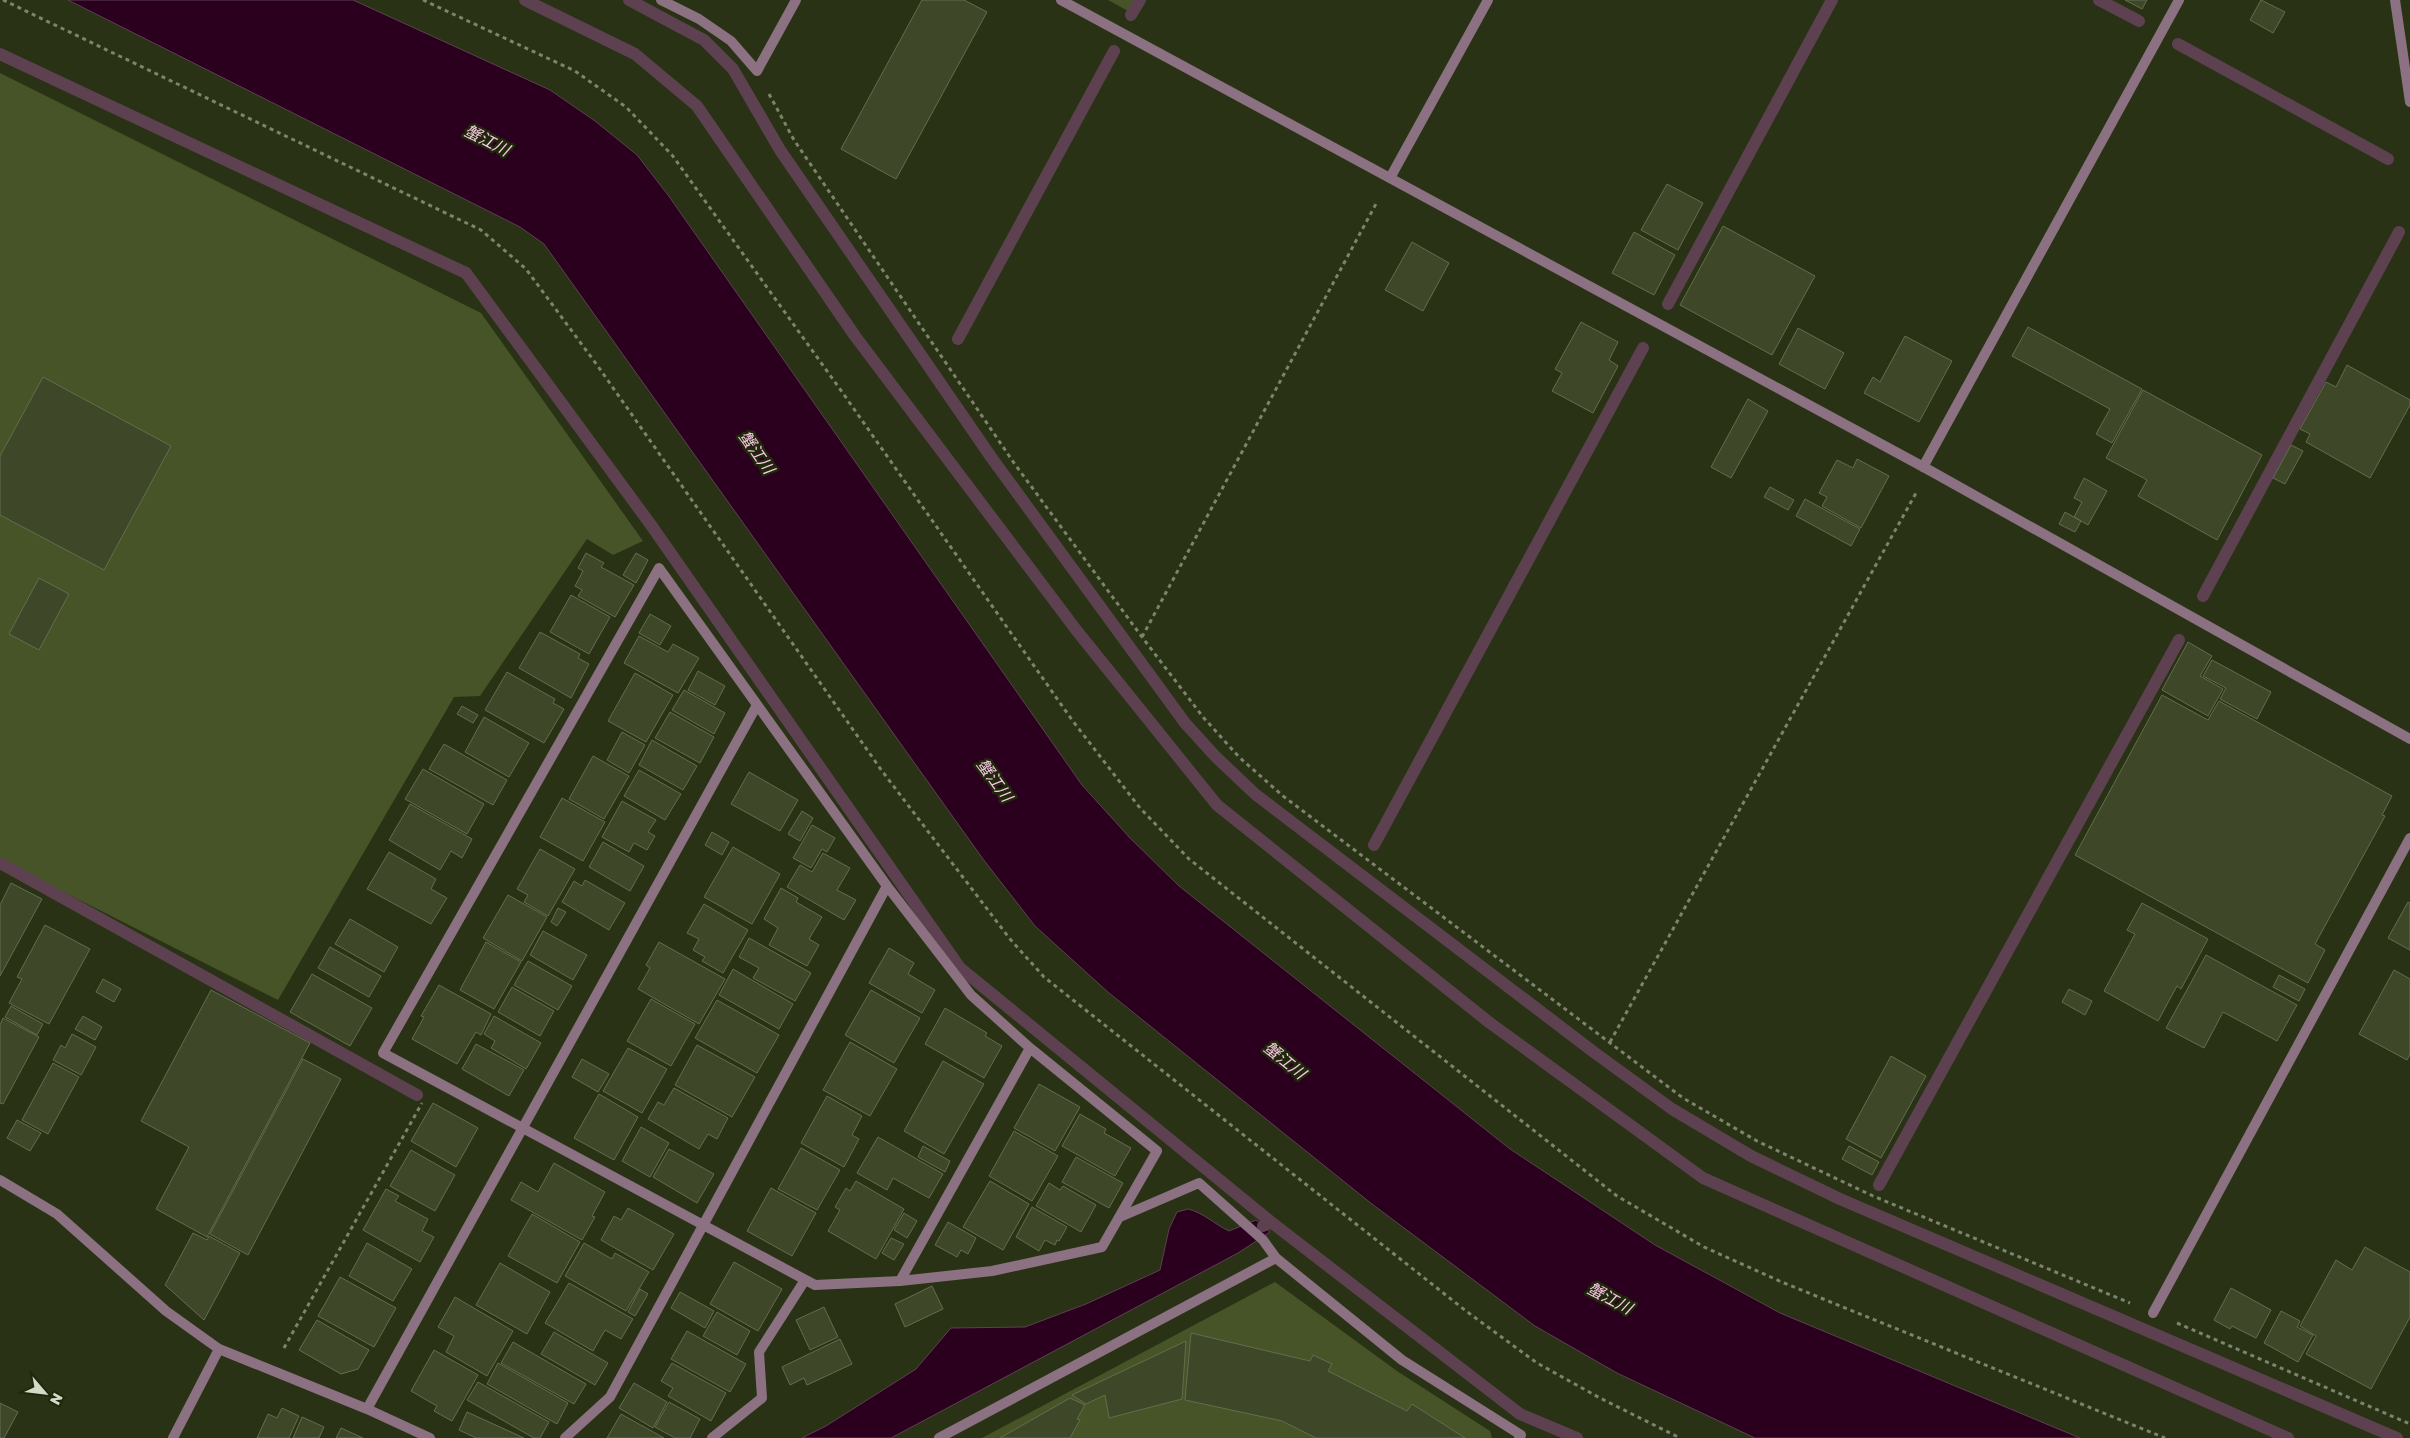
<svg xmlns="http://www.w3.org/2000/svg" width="2410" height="1438" font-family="'Golos Text','Noto Sans JP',sans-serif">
<rect width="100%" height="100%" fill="#293215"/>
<path fill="#465427" d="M1108 0H1134L1128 11Z
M0 73 481 313 643 541 613 555 587 539 480 696 454 697 278 1000 0 860Z
M1275 1282 1397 1371 1490 1431 1492 1438H982Z"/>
<path fill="#2a001e" stroke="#5d4151" d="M68 0H353L550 90 595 121 637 155 668 195 1082 785 1130 838 1179 886 1510 1149 1655 1245 1780 1313 2080 1438H1755L1617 1373 1535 1326 1372 1204 1109 993 1035 926 983 859 544 244 520 227Z
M1188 1209C1204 1213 1214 1224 1229 1231L1256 1220 1270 1232 1238 1253 891 1438H802L826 1426 916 1369 951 1328 1025 1327 1086 1304 1160 1270 1169 1229 1177 1212Z"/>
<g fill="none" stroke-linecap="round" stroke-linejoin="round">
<path stroke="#5d4151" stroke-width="12" d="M525 0 635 54 697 106 855 336 1077 631 1217 805 1490 1023 1703 1178 2288 1438
M629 0 704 40 733 69 780 150 991 457 1185 723 1215 756 1255 794 1595 1053 1672 1109 1751 1156 1840 1199 2397 1438
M2099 0 2139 21
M1131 15 1140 0
M2178 44 2388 159
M0 54 466 273 651 525 960 968 1271 1222
M1668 304 1832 0
M958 339 1114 51
M2203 596 2399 232
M1374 845 1643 348
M0 863 417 1095
M1879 1185 2179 640
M1263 1226 1271 1222 1520 1414 1577 1438"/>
</g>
<path fill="#3e4829" stroke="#636e4e" d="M922 0H964L987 12 896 179 841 149Z
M2125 0H2147L2142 9Z
M2261 0 2285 12 2273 33 2250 20Z
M1667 184 1703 203 1678 250 1641 230Z
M1723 226 1815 276 1772 355 1680 305Z
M1634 232 1675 255 1654 295 1612 273Z
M1412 242 1449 263 1423 311 1385 290Z
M1581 322 1618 342 1609 360 1618 366 1593 413 1552 391 1562 373 1555 369Z
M2028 327 2142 389 2112 443 2096 434 2110 409 2012 356Z
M1798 328 1844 353 1825 389 1779 364Z
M1905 336 1952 361 1919 422 1864 393 1873 377 1880 382Z
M2347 365 2410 400V405L2370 478 2306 442 2310 434 2300 429 2326 382 2336 387Z
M43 377 171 446 104 570 0 515V456Z
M2143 390 2262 455 2217 540 2138 496 2147 480 2106 458Z
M1748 399 1768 411 1731 478 1711 467Z
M2291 445 2303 451 2285 484 2273 478Z
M1857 459 1889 476 1861 528 1822 506 1827 497 1819 493 1837 460 1853 468Z
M2084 478 2107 491 2088 525 2074 517 2082 502 2074 498Z
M1770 487 1794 500 1788 510 1764 497Z
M1805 499 1860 529 1851 546 1796 516Z
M2065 512 2081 521 2075 532 2059 524Z
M586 553 604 563 601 567 634 585 615 617 578 596 582 590 575 586 583 571 578 568Z
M636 553 648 560 636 583 623 575Z
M39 578 69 594 39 650 9 634Z
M571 595 610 617 589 654 550 632Z
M650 614 671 626 660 645 639 633Z
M540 632 580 654 578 658 589 664 571 698 519 668Z
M639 636 668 652 673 644 699 658 678 693 624 663Z
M2188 642 2212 656 2200 676 2223 689 2208 716 2162 690Z
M2212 660 2271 692 2257 719 2220 699 2226 688 2203 676Z
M698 671 725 686 715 705 688 690Z
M507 672 555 699 553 703 564 709 544 743 485 710Z
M635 673 673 695 646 742 608 721Z
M684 690 725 713 714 734 672 710Z
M2162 695 2208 720 2219 701 2392 796 2382 815 2385 816 2315 944 2325 950 2308 983 2075 855Z
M462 706 478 715 473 723 457 714Z
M670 712 714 737 700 763 655 738Z
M484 717 529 743 509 777 465 752Z
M622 732 645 745 629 773 607 760Z
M652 740 697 766 683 790 639 765Z
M444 744 507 780 493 805 429 769Z
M593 756 629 776 604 819 569 799Z
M423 769 484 804 467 834 405 799Z
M639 770 681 794 665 820 624 796Z
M749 772 798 800 780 831 731 804Z
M562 798 605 822 583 861 540 837Z
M622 801 656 820 648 832 655 836 647 850 634 843 629 852 602 837Z
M410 804 472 839 462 858 451 851 440 870 389 840Z
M802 811 813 818 800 841 788 834Z
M812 825 835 838 827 852 822 849 811 868 793 858Z
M712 832 729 842 722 855 705 845Z
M603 842 644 866 630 891 589 867Z
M733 847 780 874 752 924 704 897Z
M540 849 575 869 548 916 524 902 528 895 517 889Z
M389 852 436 879 431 889 447 898 431 924 367 889Z
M823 853 850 868 837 890 856 900 844 920 787 887 800 865 812 872Z
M585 880 625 903 609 930 562 902 574 881 582 886Z
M11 883 42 899 0 976V905Z
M781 888 798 898 796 902 822 917 809 939 819 945 807 966 769 945 778 928 764 919Z
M508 895 547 917 522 961 483 938Z
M2408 902 2410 903V950L2388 938Z
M2142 903 2208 939 2181 989 2177 986 2158 1021 2104 991 2135 934 2127 930Z
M704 904 748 930 723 973 702 961 705 957 693 950 699 939 687 933Z
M558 908 566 912 557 926 551 922Z
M350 919 398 947 384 972 335 944Z
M45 925 90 949 49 1024 9 1003 22 979 17 977Z
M543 931 587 955 573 980 530 955Z
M749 938 811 973 795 1001 753 978 759 968 739 957Z
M486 942 521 962 494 1009 460 990Z
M659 942 725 979 699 1024 638 989 650 968 646 965Z
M330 947 381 976 369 997 318 968Z
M889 948 914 963 908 974 935 990 922 1013 869 983Z
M2206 955 2297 1005 2277 1041 2223 1012 2204 1048 2166 1028Z
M528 961 572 986 558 1010 514 985Z
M733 969 793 1004 779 1029 719 995Z
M2394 970 2410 979V1054L2407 1060 2359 1034Z
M312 974 372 1008 350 1046 290 1012Z
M2279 975 2305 989 2299 1001 2273 987Z
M103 979 121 989 114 1002 96 992Z
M439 985 491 1014 481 1035 476 1032 457 1064 412 1039 424 1017 421 1016Z
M512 987 554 1011 540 1036 498 1012Z
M2069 989 2092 1001 2085 1015 2062 1002Z
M211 990 310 1043 207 1237 156 1209 189 1147 141 1121Z
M871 990 920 1018 894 1063 845 1035Z
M651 999 695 1024 671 1066 627 1041Z
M717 1000 779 1035 757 1073 695 1038Z
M11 1006 43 1024 37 1035 5 1017Z
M945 1008 987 1033 985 1036 1002 1046 984 1078 925 1044Z
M83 1016 102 1027 95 1040 75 1029Z
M494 1016 541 1043 526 1069 491 1048 495 1041 484 1034Z
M3 1018 39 1037 3 1104 0 1103V1025Z
M72 1034 96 1047 81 1075 53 1060 61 1045 65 1048Z
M850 1042 897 1069 870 1116 823 1090Z
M476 1044 524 1070 509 1096 462 1069Z
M697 1045 755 1077 732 1117 675 1085Z
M628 1048 667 1069 642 1113 603 1091Z
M1891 1056 1926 1076 1881 1158 1846 1139Z
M303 1059 341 1079 248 1255 210 1234Z
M582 1059 609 1074 598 1092 572 1077Z
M943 1061 984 1084 944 1154 904 1131Z
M53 1063 79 1077 48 1134 22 1120Z
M1039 1084 1080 1107 1055 1151 1014 1128Z
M674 1088 728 1118 717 1139 708 1134 699 1149 648 1119 658 1102 664 1105Z
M599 1094 638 1117 614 1160 574 1138Z
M827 1096 862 1116 852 1135 859 1139 844 1167 801 1143Z
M433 1103 478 1128 456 1167 411 1141Z
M1080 1114 1106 1129 1104 1133 1131 1148 1115 1176 1062 1146Z
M17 1120 41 1133 30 1151 7 1138Z
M641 1127 669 1143 650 1177 622 1161Z
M1014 1131 1058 1156 1032 1201 989 1176Z
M878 1137 943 1174 929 1198 893 1178 887 1190 857 1173Z
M923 1146 950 1161 945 1172 918 1157Z
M1849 1146 1879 1162 1872 1175 1842 1159Z
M801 1148 840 1170 817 1210 778 1189Z
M669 1149 714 1174 697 1203 653 1177Z
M411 1150 455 1175 435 1211 390 1186Z
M1076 1157 1123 1183 1109 1208 1062 1182Z
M554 1163 605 1192 592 1216 595 1217 582 1240 511 1200 521 1182 538 1192Z
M856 1181 904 1209 876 1259 828 1231 840 1210 835 1207 846 1188 850 1191Z
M990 1181 1029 1204 1003 1250 963 1227Z
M1049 1183 1060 1190 1063 1186 1096 1205 1081 1232 1036 1206Z
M771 1188 816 1213 792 1256 747 1231Z
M386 1189 399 1196 395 1201 428 1219 422 1231 434 1237 420 1262 363 1230Z
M1032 1207 1067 1227 1059 1241 1057 1240 1055 1245 1045 1240 1039 1251 1016 1237Z
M628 1208 674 1234 653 1270 601 1240 614 1216 621 1220Z
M904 1213 917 1221 907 1238 894 1230Z
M532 1214 580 1242 557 1283 508 1256Z
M948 1222 976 1238 968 1254 961 1250 957 1257 935 1245Z
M193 1233 207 1240 209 1236 240 1253 204 1320 165 1285Z
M891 1238 904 1244 894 1260 882 1253Z
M367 1243 412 1269 393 1301 349 1276Z
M584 1243 612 1259 615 1253 649 1272 626 1311 565 1276Z
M2365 1247 2410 1272V1317L2371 1389 2306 1354 2316 1336 2300 1326 2336 1260 2352 1270Z
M734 1262 782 1289 758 1331 710 1304Z
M500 1263 550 1292 527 1334 476 1305Z
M340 1277 396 1308 374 1347 318 1316Z
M569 1283 633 1319 621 1339 605 1330 593 1351 545 1323Z
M932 1286 943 1309 905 1327 895 1304Z
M2231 1288 2271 1310 2256 1338 2232 1326 2230 1329 2214 1320Z
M640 1289 648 1294 635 1316 628 1312Z
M680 1292 714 1311 705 1328 671 1308Z
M455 1297 513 1331 487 1376 446 1352 454 1336 438 1327Z
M824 1307 838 1337 810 1350 796 1320Z
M2281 1311 2300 1321 2297 1327 2313 1335 2298 1362 2264 1343Z
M717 1312 750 1331 737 1355 703 1336Z
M317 1320 369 1350 358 1369 341 1374 299 1350Z
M687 1331 746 1364 730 1392 671 1359Z
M554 1332 608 1363 595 1385 541 1354Z
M1191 1333 1310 1361 1313 1355 1332 1364 1328 1371 1407 1411 1412 1404 1465 1438H1316L1282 1421 1185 1400Z
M840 1339 852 1364 807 1385 804 1378 790 1385 782 1367Z
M1186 1341 1182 1399 1109 1418 1105 1395 1086 1404 1072 1395Z
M513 1342 586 1384 574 1404 501 1363Z
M434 1350 478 1375 452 1421 434 1411 437 1406 411 1391Z
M498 1363 568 1403 557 1424 487 1384Z
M672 1363 726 1393 711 1421 668 1396 673 1388 661 1381Z
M478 1382 549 1422 540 1438H534L467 1400Z
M634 1383 667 1402 653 1428 619 1408Z
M1070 1398 1085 1405 1077 1419 1080 1420 1070 1438H1000Z
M669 1402 700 1419 690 1438H675L655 1427Z
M0 1403 18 1412 4 1438H0Z
M282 1408 299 1416 289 1438H257L268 1414 277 1418Z
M467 1412 524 1438H476L459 1430Z
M621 1414 664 1438H607Z
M302 1417 324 1427 319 1438H293Z
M341 1428 363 1438H336Z"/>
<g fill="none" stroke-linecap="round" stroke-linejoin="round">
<path stroke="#7c846c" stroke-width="3" stroke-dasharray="4 4" stroke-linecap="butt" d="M3 0 481 230 526 269 597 365 882 771 1010 939 1044 977 1466 1311 1537 1363 1600 1398 1680 1438
M423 0 575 71 626 107 672 155 847 399 1072 720 1140 808 1189 859 1617 1196 1704 1247 1784 1283 2165 1438
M769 94 794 140 1014 463 1142 637 1203 717 1239 757 1283 796 1683 1098 1757 1141 1873 1196 2130 1303
M1142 637 1377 202
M1610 1042 1916 493
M2177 1323 2410 1424
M284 1348 422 1103"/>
<path stroke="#8b7181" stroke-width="10" d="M661 0 699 19 731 41 757 71 796 0
M1061 0 1929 470 2410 739
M2395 0 2410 102
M1390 178 1488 0
M1923 467 2179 0
M659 568 887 886 971 995 1030 1048 1157 1151 1102 1247 992 1271 900 1281 815 1285 383 1053Z
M0 1180 57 1214 166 1311 219 1349 367 1409 430 1438
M1120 1217 1199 1183 1263 1240 1276 1258 1402 1360 1521 1435 1519 1438
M900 1281 1030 1048
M2153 1313 2410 838
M367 1409 757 705
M173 1438 219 1349
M565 1438 610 1397 887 886
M712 1438 762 1398 759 1352 805 1280
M939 1438 1276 1258"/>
</g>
<g text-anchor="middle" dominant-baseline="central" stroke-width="5" stroke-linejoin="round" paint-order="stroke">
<g font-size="16" font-style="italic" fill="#fbc8e7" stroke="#20280b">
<text transform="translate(487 140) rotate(27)">蟹江川</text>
<text transform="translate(757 452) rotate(55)">蟹江川</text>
<text transform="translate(995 780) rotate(54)">蟹江川</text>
<text transform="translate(1285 1060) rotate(39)">蟹江川</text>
<text transform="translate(1610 1298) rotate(28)">蟹江川</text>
</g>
</g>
<g transform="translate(45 1393) rotate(118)" stroke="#20280b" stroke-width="4" paint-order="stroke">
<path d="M0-4L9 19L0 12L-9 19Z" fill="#d3dac8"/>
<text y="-8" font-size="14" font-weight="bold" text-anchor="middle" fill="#d3dac8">N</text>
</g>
</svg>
